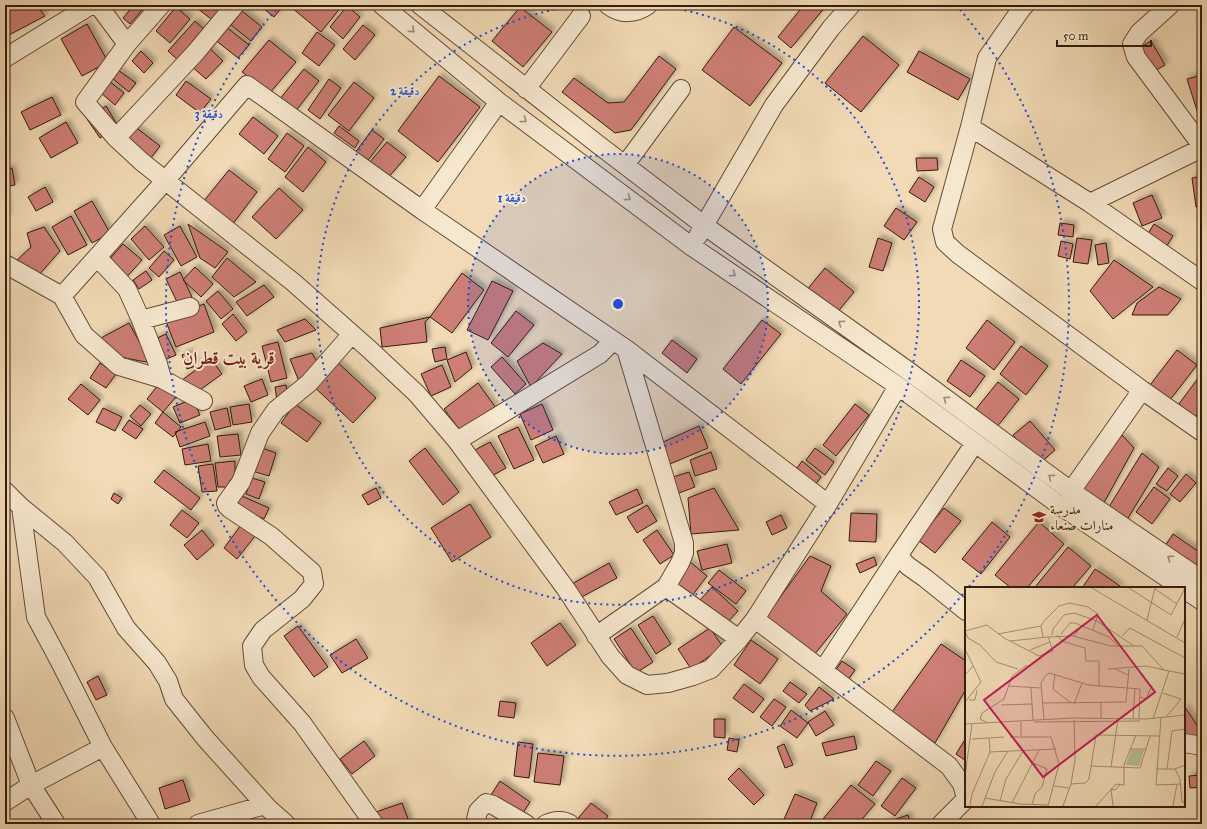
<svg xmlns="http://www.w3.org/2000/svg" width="1207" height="829" font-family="'IM FELL Great Primer',Amiri,serif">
<defs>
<filter id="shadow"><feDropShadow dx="3.5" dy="-3.5" stdDeviation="2" flood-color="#0004"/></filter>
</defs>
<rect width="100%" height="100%" fill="#f1dab5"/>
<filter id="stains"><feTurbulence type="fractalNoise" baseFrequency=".005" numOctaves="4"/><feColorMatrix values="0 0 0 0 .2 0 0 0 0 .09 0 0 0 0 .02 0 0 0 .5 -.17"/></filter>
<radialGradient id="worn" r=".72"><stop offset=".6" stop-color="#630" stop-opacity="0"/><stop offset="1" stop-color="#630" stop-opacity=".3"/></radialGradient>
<path fill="#cd7e74" stroke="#341c0d" filter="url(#shadow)" d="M5 5H36L45 16 9 35 5 29Z
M134 5H136L142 10 130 24 123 18Z
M193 5H216L224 11 215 22Z
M259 5H281L283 6 274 17Z
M295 5H339L341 7 321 32 292 8Z
M804 5 826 6 791 48 778 37Z
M347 6 360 17 343 39 330 27Z
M176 7 190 19 170 43 156 31Z
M520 7 552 32 523 67 492 41Z
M242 11 262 27 251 41 231 25Z
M195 21 208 33 181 63 168 51Z
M87 24 108 62 82 76 61 39Z
M363 25 375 35 355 60 343 49Z
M225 26 249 45 238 58 214 39Z
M734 27 782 63 750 106 702 70Z
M317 32 335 45 319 66 302 53Z
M863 36 899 65 861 112 825 83Z
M269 40 296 62 269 94 242 72Z
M1151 41 1165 65 1141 79 1127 55Z
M207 46 223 61 206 79 190 65Z
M141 51 153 63 144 73 132 61Z
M919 51 970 79 958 100 907 72Z
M659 56 676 69 631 130 615 133 562 92 574 78 608 103 624 102Z
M304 69 319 81 295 112 279 100Z
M118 70 136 83 129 92 112 78Z
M1202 75V123H1201L1187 79Z
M439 76 480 107 438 162 398 131Z
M329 79 341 88 320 119 308 110Z
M109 81 124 93 115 105 100 92Z
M186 81 211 99 200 113 176 95Z
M354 82 374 98 349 131 328 115Z
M52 97 61 115 30 130 21 112Z
M106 106 118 126 100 138 87 119Z
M253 117 278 136 264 154 239 134Z
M66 122 78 143 51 158 39 138Z
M134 126 160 146 148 162 122 142Z
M339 126 359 141 355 148 334 133Z
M372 130 384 139 366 163 354 154Z
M287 133 304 146 285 172 268 159Z
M387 142 406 157 388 178 369 163Z
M308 147 326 162 303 192 285 177Z
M916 158H937L938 170 917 171Z
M12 168 15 185 5 187V170Z
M229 170 257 192 232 225 203 202Z
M1202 176V207H1196L1192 178Z
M919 177 934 187 925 202 909 192Z
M45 187 53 202 36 211 28 197Z
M279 188 303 210 276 239 252 217Z
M1152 195 1162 218 1142 226 1133 203Z
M5 196H6L7 216 5 217Z
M92 201 110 233 92 243 74 211Z
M896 208 917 222 904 240 884 226Z
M71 216 87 245 68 255 52 227Z
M1060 223 1074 225 1073 237 1058 235Z
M188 224 228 252 215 268 200 258Z
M1154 224 1173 236 1161 255 1142 243Z
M145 226 164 247 149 260 131 239Z
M180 226 197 257 181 266 164 235Z
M44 227 60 251 38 276 16 261 31 247 27 233Z
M878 238 892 243 883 271 869 267Z
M1077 238 1092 240 1088 264 1073 262Z
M1061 241 1073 244 1070 259 1058 256Z
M1106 243 1109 263 1098 265 1095 245Z
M123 244 142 260 125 279 106 263Z
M164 251 174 260 159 277 149 268Z
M227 258 256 282 234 297 212 277Z
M1114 260 1153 287 1113 319 1090 291Z
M195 267 213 284 201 297 183 280Z
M825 268 854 292 836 314 806 291Z
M146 271 152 280 139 289 133 280Z
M180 272 192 297 178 304 166 279Z
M462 273 484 290 452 333 430 317Z
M492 281 513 291 488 340 467 330Z
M264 285 274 297 247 316 236 302Z
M1159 287 1181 299 1168 315H1132L1137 303Z
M218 291 233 309 221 319 206 301Z
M204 304 214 332 176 347 165 319Z
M516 311 534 325 508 357 491 343Z
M233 314 247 332 236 341 222 324Z
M430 317 425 322 427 342 382 347 380 328Z
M305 319 316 330 285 342 277 330Z
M762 320 781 334 741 384 723 369Z
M987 320 1015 342 994 370 966 348Z
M129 323 151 363 115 356 99 339Z
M166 334 176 355 162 361 153 340Z
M672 340 697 359 687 373 662 353Z
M278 342 287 378 271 382 262 346Z
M543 343 562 354 531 387 517 361Z
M1021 346 1048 366 1026 395 1000 374Z
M445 347 447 359 435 362 432 349Z
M1177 350 1197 365 1170 400 1150 385Z
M190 352 196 366 187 369 182 355Z
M466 352 472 368 455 382 447 360Z
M312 353 319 365 300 384 290 359Z
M502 357 526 384 515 394 491 367Z
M211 359 222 374 193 395 182 380Z
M961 360 985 376 970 397 947 381Z
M336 361 376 398 353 423 313 386Z
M100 363 116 374 106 388 90 378Z
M442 365 451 387 431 396 421 374Z
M1199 377 1202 379V408L1189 425 1173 412Z
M262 379 268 395 251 402 244 386Z
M998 382 1019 399 997 427 976 409Z
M478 383 496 408 462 433 444 409Z
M81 384 100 400 88 415 68 399Z
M159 384 176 397 163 412 147 399Z
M286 385 288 399 277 401 275 387Z
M193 399 200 415 180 423 173 407Z
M249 404 252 422 233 425 230 407Z
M295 404 321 423 307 442 281 423Z
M542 404 553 430 531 440 520 414Z
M855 404 869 415 836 456 823 445Z
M140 405 151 414 141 426 130 416Z
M103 408 122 417 115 431 96 422Z
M227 408 231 426 215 430 210 412Z
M163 412 181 427 173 437 155 423Z
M129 420 143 429 136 439 122 430Z
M1030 421 1055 450 1038 465 1013 435Z
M205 422 210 436 180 447 175 432Z
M699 426 708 448 670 464 661 443Z
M518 427 534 460 514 469 498 436Z
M238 434 241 455 220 457 217 436Z
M1122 435 1134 448 1095 519 1071 499Z
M556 436 564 454 543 463 535 446Z
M490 442 506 468 490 477 475 450Z
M208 444 211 461 185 465 182 449Z
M259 447 276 453 269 476 252 471Z
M425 448 459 492 443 505 409 461Z
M815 448 834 462 825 475 806 460Z
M711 452 717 469 695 476 690 460Z
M1142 453 1159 467 1122 528 1104 515Z
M235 461V478L230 480 231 487H218L215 463Z
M802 461 821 477 812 489 793 474Z
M213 464 217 491 202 492 198 466Z
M1168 468 1178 476 1167 491 1156 484Z
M164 470 200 498 191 510 154 482Z
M689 472 695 487 679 493 673 477Z
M1186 474 1196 483 1180 502 1170 494Z
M252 478 265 482 259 499 246 494Z
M1154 487 1170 499 1152 524 1136 512Z
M376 488 381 498 368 505 362 495Z
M714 488 739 530 691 534 688 498Z
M637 489 643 503 616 515 609 502Z
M114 493 122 498 118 504 111 499Z
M235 493 269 508 264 519 231 504Z
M470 504 491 537 452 562 431 528Z
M647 505 657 521 637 533 627 517Z
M944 508 961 521 935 553 918 540Z
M182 510 199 523 187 538 170 525Z
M851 513 877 514 876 542 849 541Z
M781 515 787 528 772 535 766 522Z
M992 522 1010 537 981 574 962 559Z
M1039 522 1064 544 1027 588H1011L995 575Z
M241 525 255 536 237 559 224 548Z
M202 530 214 545 197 560 184 545Z
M657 530 674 555 660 564 643 540Z
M1173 534 1202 554V561L1191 577 1159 555Z
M727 544 732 563 702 570 697 551Z
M1068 547 1091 566 1072 588H1037L1035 587Z
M810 556 831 566 821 591 847 614 814 655 766 617Z
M874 557 877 565 860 573 856 564Z
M689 561 707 576 692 596 674 583Z
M609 563 617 578 578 599 570 585Z
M1095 569 1123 588H1082Z
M719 570 746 591 736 604 708 583Z
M712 587 738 611 726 624 700 600Z
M653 616 671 644 656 654 638 625Z
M560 623 576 645 547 666 531 643Z
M298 626 328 667 314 677 284 636Z
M631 628 653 662 636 673 614 639Z
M710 628 723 647 691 669 678 649Z
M356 639 368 658 342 673 330 655Z
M751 640 778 659 760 684 734 665Z
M941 644 966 661V689L935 743 892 712Z
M842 661 855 670 846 683 833 674Z
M98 676 107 695 96 700 87 682Z
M790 682 807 694 799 703 783 691Z
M744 684 764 699 753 713 733 698Z
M819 687 834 699 810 711 805 705Z
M774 699 786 707 772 726 760 717Z
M500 701 516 703 514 718 498 716Z
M1185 707 1202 733V737L1184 745V708Z
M791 710 808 723 797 738 780 726Z
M825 711 834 725 816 736 808 722Z
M714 719H725V738L714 737Z
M854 736 857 749 826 756 822 743Z
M729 738 739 740 737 752 727 750Z
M966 738V761L956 754Z
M364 741 375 756 352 774 340 759Z
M518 742 533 744 529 778 514 776Z
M784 744 793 765 785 768 777 747Z
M538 753 564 756 560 785 534 782Z
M876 761 891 771 873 796 858 785Z
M739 768 764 795 754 805 728 779Z
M1202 775V787L1190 788 1189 776Z
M902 778 916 788 895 816 881 806Z
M183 780 190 801 165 809 159 788Z
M500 781 530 802 519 819 489 798Z
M851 785 875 804 858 824H819Z
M795 794 817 803 809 824H782Z
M402 803 410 824H380L376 812Z
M591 803 608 816 602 824H578L575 822Z
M908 815 911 824H882Z"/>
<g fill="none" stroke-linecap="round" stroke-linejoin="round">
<defs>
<path id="minor" d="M98 5 127 44
M161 5 127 44 85 102 116 138 142 162 293 282 369 349 417 394 457 441 566 589 610 656 627 675 647 685 668 683 693 676 711 669 739 639 755 619 828 504 898 386
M382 5 499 102 691 246 898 386 1058 504 1182 588
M420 5 600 146 705 226 907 370 1071 491 1202 580
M608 5C621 15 635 14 648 5
M1025 5 1022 8 987 58 970 127 942 229 945 242 958 254 1142 390 1202 432
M1170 5 1139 33 1132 44 1136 57 1202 146
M5 58 91 5
M526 89 581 16
M970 127 1090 203 1202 281
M116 138 196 52 235 5
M625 165 681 89
M1090 203 1202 148
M422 210 499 102
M698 236 774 105 831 28 851 5
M97 257 127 289 141 320 158 364 162 379
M5 264 62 296 84 335 119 366 162 379 203 401
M62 296 165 181 247 85 422 210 626 349 828 504
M141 320 190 307
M352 334 309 383 276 410 260 433 241 482 226 503 227 506 230 509 271 536 312 572 314 584 302 599 263 630 252 646 254 665 261 677 302 723 374 824
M457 441 600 354 607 347 611 339
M5 491 21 507 65 543 97 577 126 628 157 663 168 681 174 699 205 738 268 808 286 824
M1071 491 1142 390
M21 507 36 617 59 660 103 747 151 824
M898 556 975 443
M666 587 739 639
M1184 589 1202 601
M755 619 949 766 962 784 966 798
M596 636 666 587 680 563 684 553V543L626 349
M823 670 898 556 908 566 925 578 966 611
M5 718 31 785 56 824
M1184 743 1202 746
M5 802 31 785 103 747
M198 824 265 805
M475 824 478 811 486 803 493 805 526 824
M546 824C554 821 562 819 570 824
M941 824 966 799"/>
</defs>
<use href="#minor" stroke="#634c37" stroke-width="20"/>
<use href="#minor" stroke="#f6e7cf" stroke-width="18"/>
</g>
<defs><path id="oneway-chevron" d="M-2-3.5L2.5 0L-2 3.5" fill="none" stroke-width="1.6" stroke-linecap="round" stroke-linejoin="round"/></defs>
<g stroke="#9f8c78">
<use href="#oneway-chevron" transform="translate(412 30) rotate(40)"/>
<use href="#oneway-chevron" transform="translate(524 120) rotate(37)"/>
<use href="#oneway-chevron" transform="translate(628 198) rotate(37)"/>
<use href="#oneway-chevron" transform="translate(733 274) rotate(34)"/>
<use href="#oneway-chevron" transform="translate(841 323) rotate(-144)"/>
<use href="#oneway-chevron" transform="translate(946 399) rotate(-144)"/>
<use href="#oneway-chevron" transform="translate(1051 477) rotate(-144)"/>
<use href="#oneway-chevron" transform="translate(1170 558) rotate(-146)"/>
</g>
<circle cx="618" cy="304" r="150" fill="#1d4ed8" fill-opacity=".12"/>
<g fill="none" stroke="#1d4ed8" stroke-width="2" stroke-dasharray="2 4">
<circle cx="618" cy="304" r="150"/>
<path d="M655 5A301 301 0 1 1 581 5"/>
<path d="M963 594A451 451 0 1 1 280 5M956 5A451 451 0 0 1 968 588"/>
</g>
<defs>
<symbol id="school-bare" viewBox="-9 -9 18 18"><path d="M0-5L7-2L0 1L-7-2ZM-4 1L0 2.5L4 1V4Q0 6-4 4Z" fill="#8f2418" stroke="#f6e7cf" stroke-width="2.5" paint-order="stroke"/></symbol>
</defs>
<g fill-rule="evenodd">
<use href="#school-bare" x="1029" y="507" width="20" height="20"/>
</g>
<g text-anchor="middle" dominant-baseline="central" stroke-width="4" stroke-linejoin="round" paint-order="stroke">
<g font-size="14" fill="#341c0d" stroke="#f6e7cf" text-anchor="start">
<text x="1050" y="509">مدرسة<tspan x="1050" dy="16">منارات صنعاء</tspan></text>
</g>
<g font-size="18" font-weight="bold" fill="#7a1f14" stroke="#f6e7cf">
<text x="229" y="358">قرية بيت قطران</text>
</g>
</g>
<g transform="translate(965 587)">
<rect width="220" height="220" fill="#f1dab5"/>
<path d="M166 163H179L174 179 161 178Z" fill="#b4c191"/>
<path fill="none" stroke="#a58e72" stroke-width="1" d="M127 1 220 56M164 1 206 28 220 1M190 2 212 17M182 33 190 1M0 44 22 38 39 51 74 69 88 64 85 55M0 44 3 51 15 58 31 75 53 82M33 47 76 39M96 47 105 36H110L144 50 153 59M87 48 88 42 99 28 109 26 132 34 169 59M92 48 97 54 120 61 121 74H134V99M109 49 117 38M157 49 165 41 220 71M78 50 76 39 80 33 94 19 105 16 123 20 133 27 128 43M83 50 108 49 146 59H177L199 83 220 87M212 50 220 32M45 54 83 50 85 55 65 63M0 62 16 95 0 115M148 81 163 88M143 82 182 79 199 83M0 88 8 79M90 88 88 102 106 116M44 99 76 101M198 106 216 112 201 130M175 110 181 112 187 98M4 113H10L12 103M136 115V131M77 116 161 115 164 82M67 117 68 133M109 117 117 96M36 118 67 117 66 101M196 131 191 198 216 197M79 132 76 96 80 89 84 86 124 98 175 102 174 132M168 132 170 101M188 132 204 84M21 135 15 132 17 126 39 112 47 89 62 78M56 135V149M69 135 175 134M0 137 108 131 181 132 220 128M45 150H86L94 177 83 219M7 152 39 150M166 162H181M25 165 91 162M220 178 210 182 215 192 217 215H220M126 179 175 181 185 149M146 180 153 132M191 182H210M202 182 207 144 220 142M0 189 7 137M106 197 120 196 124 192 131 148 194 149M89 199 104 201M20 211 55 217 83 218M35 214 41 192 58 164M47 216 74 163M5 218 7 207 25 165 24 151M67 218 70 207 77 200 82 182 68 176M17 219 30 185 43 164M98 219 106 197 110 173 109 133M131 219 151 197 159 198V178L171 148M148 219 146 202 150 203 155 198M208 219 212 197"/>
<path fill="#c2185b" fill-opacity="0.15" stroke="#c2185b" stroke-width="2" d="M132 28 190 105 78 190 19 113Z"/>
<rect width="220" height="220" fill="none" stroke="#341c0d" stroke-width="2"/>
</g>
<circle cx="618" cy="304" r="6" fill="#1d4ed8" stroke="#f6e7cf" stroke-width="2"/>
<g font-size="12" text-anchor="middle" font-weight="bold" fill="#1d4ed8" stroke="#f6e7cf" stroke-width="4" stroke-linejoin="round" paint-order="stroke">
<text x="405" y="95">2 دقيقة</text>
<text x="209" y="118">3 دقيقة</text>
<text x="512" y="202">1 دقيقة</text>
</g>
<rect width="1207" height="829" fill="none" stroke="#f1dab5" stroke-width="20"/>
<rect x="6" y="6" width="1195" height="817" fill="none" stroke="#341c0d" stroke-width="2"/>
<rect x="10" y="10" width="1187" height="809" fill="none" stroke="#341c0d"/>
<path d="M1057 40v6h94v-6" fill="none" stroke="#341c0d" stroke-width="2"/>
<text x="1063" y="40" font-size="12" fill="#341c0d" stroke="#f6e7cf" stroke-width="3" paint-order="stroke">50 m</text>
<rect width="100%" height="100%" filter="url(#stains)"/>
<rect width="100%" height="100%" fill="url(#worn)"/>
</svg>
